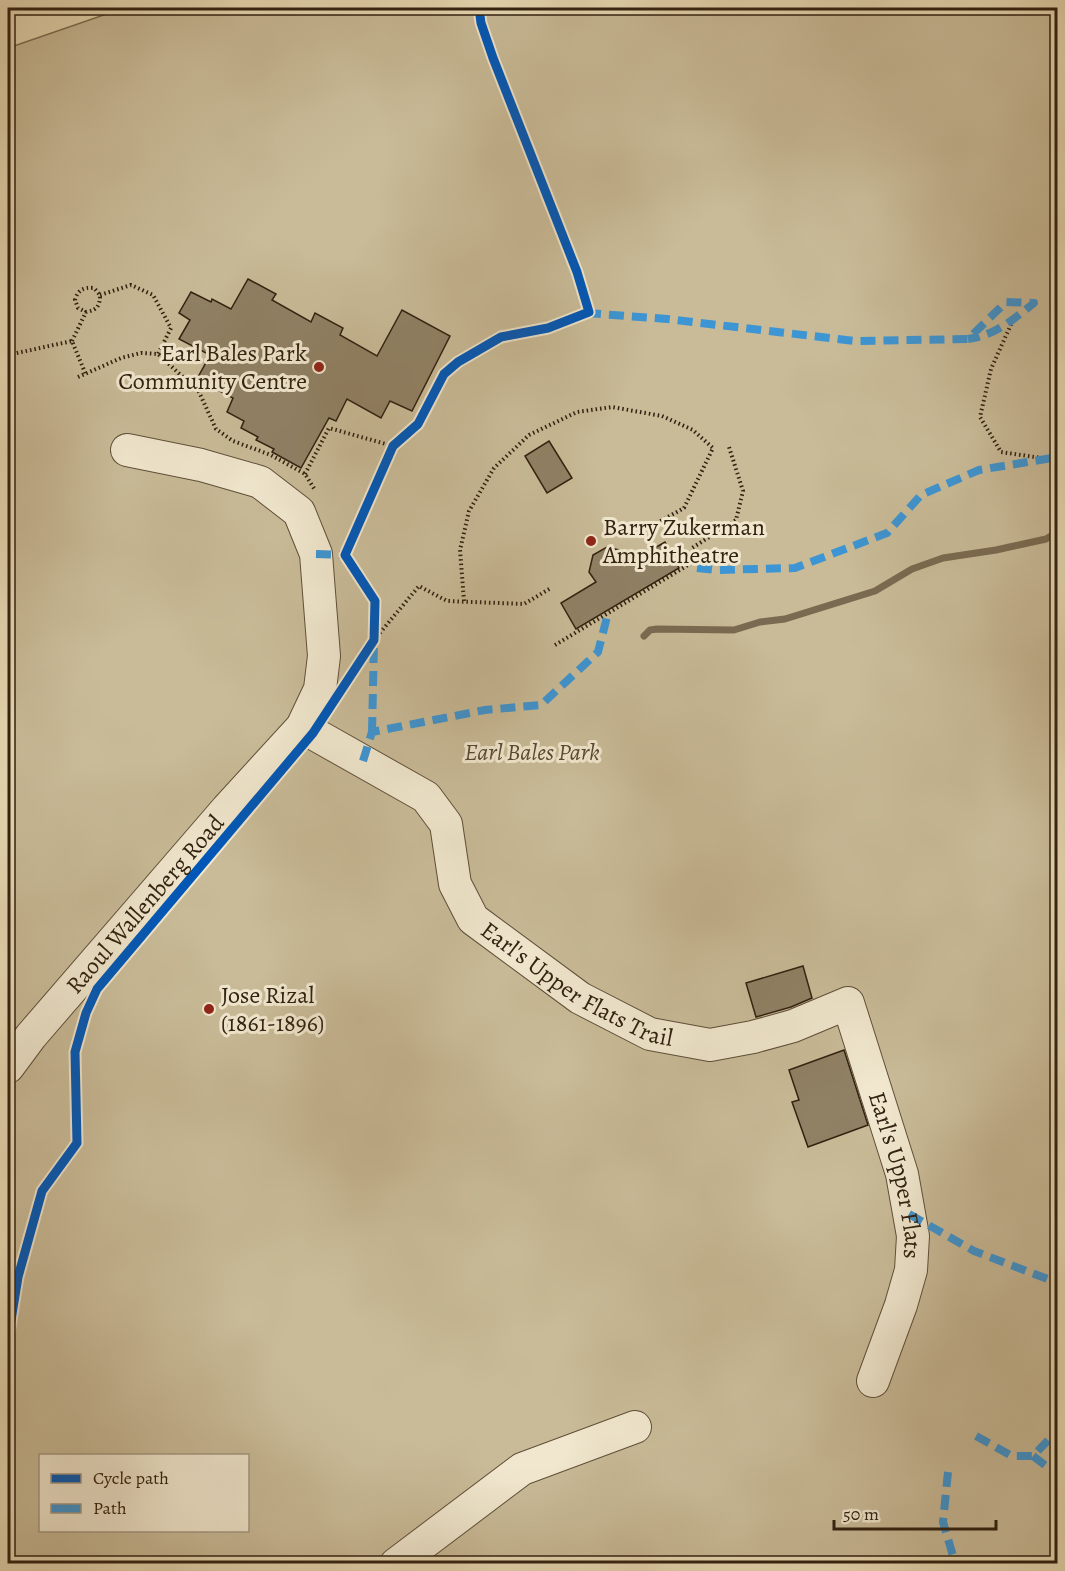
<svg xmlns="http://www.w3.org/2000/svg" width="1065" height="1571" font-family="Alegreya,serif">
<rect width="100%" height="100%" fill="#e8dab4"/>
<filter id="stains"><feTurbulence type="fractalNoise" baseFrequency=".00333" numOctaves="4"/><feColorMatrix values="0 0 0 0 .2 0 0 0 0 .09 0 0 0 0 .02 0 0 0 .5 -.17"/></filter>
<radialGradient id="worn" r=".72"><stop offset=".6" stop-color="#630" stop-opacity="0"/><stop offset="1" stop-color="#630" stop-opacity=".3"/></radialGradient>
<path fill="#c9bb98" stroke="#7d6e54" stroke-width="1.5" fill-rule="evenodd" d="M124 8H1057V1563H8V48ZM40 1456H248V1530H40Z"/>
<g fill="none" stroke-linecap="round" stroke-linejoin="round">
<path stroke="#7a6a51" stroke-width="7" d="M644 636 650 630 657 629 734 630 760 622 785 619 875 591 912 569 943 558 996 550 1046 539 1051 536 1058 528"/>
</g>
<path fill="#908165" stroke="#312110" stroke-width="1.5" d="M248 279 276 294 272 300 311 322 315 313 343 328 340 335 377 356 402 310 450 336 412 411 390 401 381 418 347 399 336 421 329 418 301 468 272 452 274 449 256 440 258 437 241 428 244 421 227 412 233 398 197 379 210 355 179 339 190 320 179 313 191 292 211 302 212 299 231 309Z
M549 441 572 478 547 493 525 456Z
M665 542 679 568 576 629 561 603 596 582 589 572 593 555 607 547 623 551 630 562Z
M803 966 812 998 791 1007 756 1017 746 983Z
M844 1050 868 1125 808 1147 792 1102 799 1100 789 1070Z"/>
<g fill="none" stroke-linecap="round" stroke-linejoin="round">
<defs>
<g id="minor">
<path id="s1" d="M302 727 426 797 446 824 455 884 473 919 580 998 650 1034 710 1045 753 1037 793 1026 848 1003 902 1174 913 1236 911 1270 901 1305 873 1381"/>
<path id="s2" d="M8 1067 31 1036 227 809 302 727 320 689 324 656 316 554 299 512 260 482 201 465 127 450"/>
<path d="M396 1564 522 1469 635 1427"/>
</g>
</defs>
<use href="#minor" stroke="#5f4f39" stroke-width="34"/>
<path stroke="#312110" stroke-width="4" stroke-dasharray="1.5 3" stroke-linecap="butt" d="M100 295 131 285 153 295 171 328 158 354
M1013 320 991 369 980 417 1001 452 1048 459
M72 341 86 312C97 310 100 306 100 295L94 288C83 287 78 290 75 300L78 308 86 312
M8 355 72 341 86 375
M78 377 121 358 141 353 158 354 199 392 216 429 233 441 271 455 305 474 315 490
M305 474 329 428 393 446
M464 601 460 550 469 511 494 468 529 435 577 412 612 407 662 416 693 430 713 448 684 508 657 523
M374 640 419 586 447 601 524 604 551 588
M555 645 698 559 692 548 736 520 743 491 729 447"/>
<use href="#minor" stroke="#f0e7ce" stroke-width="32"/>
<path stroke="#3d95d3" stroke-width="8" stroke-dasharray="15 8" stroke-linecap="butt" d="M586 313 667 319 855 341 968 339 1006 302 1034 303C1014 319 994 336 968 339
M316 554 345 555
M697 568 716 570 795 568 887 533 921 495 979 470 1058 457
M372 732 374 643
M363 761 372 732 485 710 541 705 598 652 607 617
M909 1214 974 1251 1058 1283
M976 1436 1012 1456H1033L1058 1430
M1033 1456 1058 1475
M948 1472 943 1522 953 1556 967 1564"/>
<defs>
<path id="cycleway" d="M8 1339 18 1277 42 1191 77 1143 75 1052 86 1013 97 989 313 733 374 640 375 601 345 555 393 446 418 424 444 374 458 362 501 337 548 328 589 312 577 272 493 58 481 23 479 8"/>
</defs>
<use href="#cycleway" stroke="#f0e7ce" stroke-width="13"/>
<use href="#cycleway" stroke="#0057b8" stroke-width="9"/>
</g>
<g fill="#8f2418" stroke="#f0e7ce" stroke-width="2">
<circle cx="319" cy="367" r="6"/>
<circle cx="591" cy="541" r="6"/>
<circle cx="209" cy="1009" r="6"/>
</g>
<g text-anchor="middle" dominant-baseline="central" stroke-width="6" stroke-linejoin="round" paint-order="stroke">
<g font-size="24" fill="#312110" stroke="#f0e7ce" text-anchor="start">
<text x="307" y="353" text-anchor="end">Earl Bales Park<tspan x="307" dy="28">Community Centre</tspan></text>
<text x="603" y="527">Barry Zukerman<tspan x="603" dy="28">Amphitheatre</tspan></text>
<text x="221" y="995">Jose Rizal<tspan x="221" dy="28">(1861-1896)</tspan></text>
</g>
<g font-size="24" font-style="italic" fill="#574832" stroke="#f0e7ce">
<text x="532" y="752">Earl Bales Park</text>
</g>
<g font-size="24" fill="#312110" stroke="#f0e7ce">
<text stroke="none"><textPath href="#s2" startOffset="213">Raoul Wallenberg Road</textPath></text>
<text stroke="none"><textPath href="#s1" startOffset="400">Earl's Upper Flats Trail</textPath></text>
<text stroke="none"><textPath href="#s1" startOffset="873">Earl's Upper Flats</textPath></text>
</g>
</g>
<rect width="1065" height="1571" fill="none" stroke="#e8dab4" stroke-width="30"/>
<rect x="9" y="9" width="1047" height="1553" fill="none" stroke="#312110" stroke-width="3"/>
<rect x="15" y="15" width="1035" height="1541" fill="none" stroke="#312110" stroke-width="1.5"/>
<rect x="39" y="1454" width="210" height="78" fill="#f0e7ce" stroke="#a49882" stroke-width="1.5"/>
<rect x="51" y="1474" width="30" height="9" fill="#0057b8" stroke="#a49882" stroke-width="1.5"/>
<text x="93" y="1484" font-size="18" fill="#312110">Cycle path</text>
<rect x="51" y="1504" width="30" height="9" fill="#3d95d3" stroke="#a49882" stroke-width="1.5"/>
<text x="93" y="1514" font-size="18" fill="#312110">Path</text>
<path d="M834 1520v9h162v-9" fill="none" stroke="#312110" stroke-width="3"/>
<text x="843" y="1520" font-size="18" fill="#312110" stroke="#f0e7ce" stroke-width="4.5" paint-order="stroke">50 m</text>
<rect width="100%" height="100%" filter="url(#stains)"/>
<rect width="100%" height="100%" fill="url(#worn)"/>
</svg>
